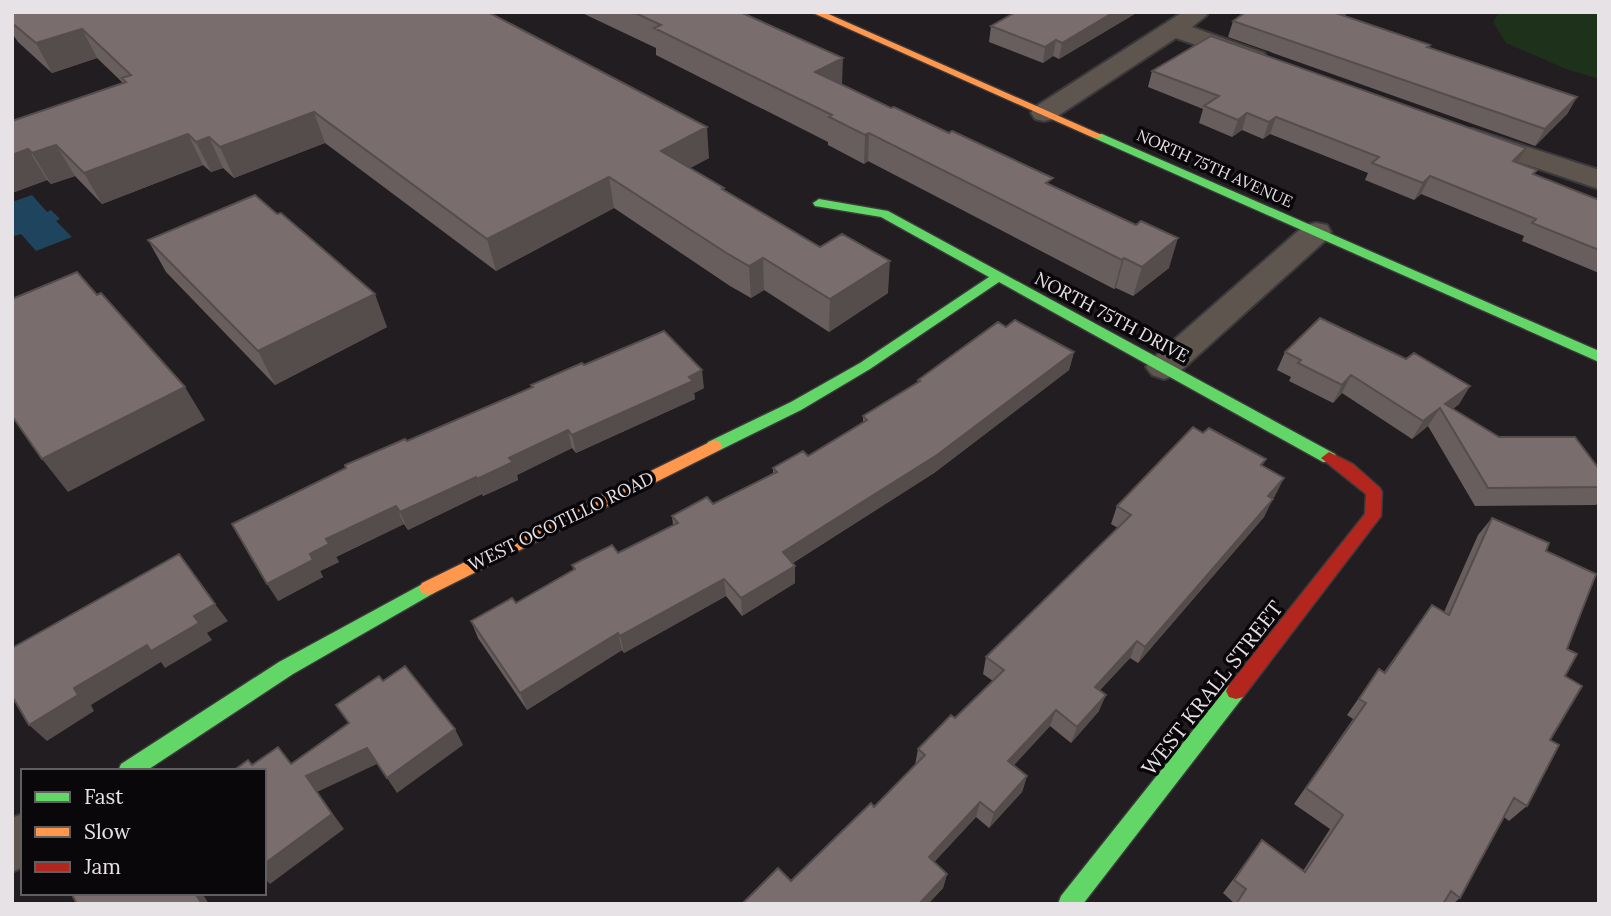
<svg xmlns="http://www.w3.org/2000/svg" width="1611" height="916" font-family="Lora,serif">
<rect width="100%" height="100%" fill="#211d21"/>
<path fill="#1e311b" d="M1499 12H1599V79L1566 69 1506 43 1493 22Z"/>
<path fill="#1e455d" d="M32 195 47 212 51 210 60 219 56 221 72 237 36 251 21 234 15 236 12 233V202Z"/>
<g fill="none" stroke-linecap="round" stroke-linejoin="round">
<defs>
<path id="street" d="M1183 12H1205L1207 15 1192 27 1264 53 1267 58 1264 63 1255 65 1176 38 1053 119 1044 121 1035 119 1031 113 1035 107Z
M1472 129 1599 170V189L1462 143 1458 137 1462 131Z
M1316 223 1327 225 1331 232 1327 239 1176 375 1164 379 1152 375 1146 367 1152 359 1305 225Z
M23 814V867L12 872V818Z"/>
<path id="fast" d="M1094 134H1102L1599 351V362L1094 138Z
M819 199 888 211 1335 454 1337 458 1335 462H1323L999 282 870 369 801 410 720 450H708L706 446 708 442 791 402 860 363 989 277 881 217 815 206 813 203Z
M428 581 434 583 437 588 434 593 293 674 146 771H118L121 764 279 662Z
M1236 683 1243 685 1246 691 1243 697 1083 904H1058L1061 896 1229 685Z"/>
<path id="slow" d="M811 12H824L1104 136 1094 138Z
M714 440 720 442 722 446 720 450 434 593 428 595 422 593 419 588 422 583Z"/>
<path id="jam" d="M1329 452 1353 464 1380 488 1382 492 1381 516 1243 697 1236 699 1229 697 1226 691 1229 685 1365 514 1366 494 1321 458Z"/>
</defs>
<use href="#street" stroke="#3c393c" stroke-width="4"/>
<use href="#fast" stroke="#3c393c" stroke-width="3"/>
<use href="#slow" stroke="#3c393c" stroke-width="3"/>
<use href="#jam" stroke="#3c393c" stroke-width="3"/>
<use href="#street" fill="#5e564e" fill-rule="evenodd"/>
<use href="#fast" fill="#63d668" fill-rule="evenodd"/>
<use href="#slow" fill="#ff974d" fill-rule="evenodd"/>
<use href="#jam" fill="#b3261e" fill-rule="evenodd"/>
</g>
<path fill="#685e5e" d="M12 12 709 158 690 168 888 293 829 332 764 290 751 298 730 286 614 208 496 271 325 143 234 178 223 168 211 172 203 165 102 204 75 176 51 184 47 180 12 193V121L123 83 97 58 52 73 18 42 12 33Z
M580 12H741L842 85 1052 185 1169 268 1133 296 1116 288 1114 289 868 161 864 164 828 145V142L656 55V48Z
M1016 12H1138L1059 59 1053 56 1043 63 989 42 991 26Z
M1348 12 1344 16 1430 45 1429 48 1577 97 1567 114 1535 146 1228 37 1233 21Z
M1152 71 1518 163 1537 170 1534 175 1599 200V273L1522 241 1524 236 1421 194 1414 200 1365 180 1368 173 1270 134 1263 139 1242 130 1232 137 1199 123 1203 109 1148 87Z
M277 214 387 327 275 385 166 272 148 240Z
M1006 327 1074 352 1069 370 934 473 793 563 795 566V583L742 616 726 596 624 653 622 650 527 710 478 638 471 621 516 603 574 570 572 565 618 553 673 525 672 516 713 504 773 473V468L808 456 863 423V416L917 383 918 380Z
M1285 352 1406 359 1470 386 1459 404 1453 409 1499 437 1599 469V502L1596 505 1475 506 1428 426 1412 439 1342 393 1333 403 1289 381 1291 377 1277 370Z
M584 365 704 388 694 393 695 399 576 453 572 448 517 475 518 480 483 496 482 494 408 530 404 524 336 557 339 562 320 571 323 577 278 601 407 441 532 388 531 385Z
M1263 466 1275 496 1272 498 1264 517 1138 663 1130 658 1100 690 1099 711 1071 743 1050 726 1014 765 1027 776 1022 792 989 828 976 817 934 862 947 874 943 888 928 904H742L791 881 874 807 915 765 918 749 955 718 993 681 983 674 986 657 1118 528 1111 524 1117 506Z
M1492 518 1546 551 1567 649 1565 676 1550 740 1527 806 1509 821 1504 817 1460 898 1453 904H1234V903L1223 893 1262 840 1303 871 1330 829 1294 804 1353 719 1347 715 1379 669 1384 672 1432 605 1444 612 1478 535Z"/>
<path fill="#554c4c" d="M1114 12H1138L1059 59 1062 43Z
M1333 12H1348L1327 28Z
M82 29 97 58 52 73 36 43Z
M1056 40 1053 56 1043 63 1045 47Z
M843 58 842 85 815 72Z
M1577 97 1567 114 1535 146 1545 129Z
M314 112 325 143 234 178 220 147Z
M1247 113 1242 130 1232 137 1238 120Z
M1276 117 1270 134 1263 139 1269 122Z
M707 127 709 158 664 182 661 151Z
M869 133 868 161 864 164 865 135Z
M188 134 203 165 102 204 84 173Z
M209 137 223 168 211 172 196 142Z
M56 145 75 176 51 184 32 153Z
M1526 148 1516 165 1513 161Z
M28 149 47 180 12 193V155Z
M1430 176 1421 194 1414 200 1423 183Z
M609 177 614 208 496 271 487 239Z
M1178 238 1169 268 1133 296 1142 267Z
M763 258 764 290 751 298 749 266Z
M1124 258 1116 288 1114 289 1122 260Z
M890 261 888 293 829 332 830 299Z
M375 294 387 327 275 385 258 351Z
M1074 352 1069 370 934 473 783 569V552Z
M702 370 704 388 694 393 695 399 576 453 572 435Z
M1351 375 1342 393 1333 403 1342 385Z
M1470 386 1459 404 1444 415 1445 404Z
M185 387 205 420 68 492 42 459Z
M1440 408 1428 426 1412 439 1423 421Z
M568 430 572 448 517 475 518 480 483 496 477 479 509 458Z
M476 477 482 494 408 530 400 512Z
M1284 478 1275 496 1259 514 1268 496Z
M1273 499 1264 517 1138 663 1145 647Z
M396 506 404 524 336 557 339 562 320 571 323 577 278 601 267 584 310 554 326 539Z
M795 566V583L742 616 741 598Z
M724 579 726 596 624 653 620 636Z
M215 604 228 621 207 633 212 640 165 668 161 662 91 705 94 711 47 741 29 725 74 688Z
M618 633 622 650 527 710 520 693Z
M1137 641 1130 658 1088 703 1095 687Z
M1106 695 1099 711 1071 743 1077 727Z
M1056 710 1050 726 1003 777 1008 761Z
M455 729 463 745 397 793 387 778Z
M367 748 377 764 317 792 344 829 270 884 264 878V864L306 776Z
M1027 776 1022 792 989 828 994 813Z
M980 802 976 817 926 871 929 857Z
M947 874 943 888 928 904H919Z
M195 893H202L209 904H202Z"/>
<path fill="#796d6d" stroke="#554c4c" stroke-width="2" d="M12 12H488L707 127 661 151 724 188 722 189 820 247 842 234 890 261 830 299 763 258 749 266 728 254 609 177 487 239 314 112 220 147 209 137 196 142 188 134 84 173 56 145 32 153 28 149 12 155V121L126 82 122 78 131 75 82 29 36 43 12 23Z
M633 12H740L843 58 815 72 891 108 894 107 949 133 952 131 1053 178 1046 183 1136 225 1141 221 1178 238 1142 267 1124 258 1122 260 869 133 865 135 829 117 832 115 654 28 661 25Z
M1016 12H1114L1062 43 1056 40 1045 47 991 26Z
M1246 12H1333L1430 45 1427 47 1577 97 1545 129 1233 21Z
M1211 36 1526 148 1513 161 1537 170 1533 174 1599 200V250L1532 223 1536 219 1430 176 1423 183 1372 163 1379 157 1276 117 1269 122 1247 113 1238 120 1204 106 1219 96 1152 71Z
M255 195 277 214 281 213 375 294 258 351 148 240Z
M77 272 97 295 101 293 185 387 42 459 12 416V299Z
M1320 318 1406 359 1414 353 1470 386 1445 404 1499 437H1575L1599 469V487L1488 488 1440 408 1423 421 1351 375 1342 385 1298 363 1301 360 1285 352Z
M1015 320 1074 352 937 455 783 552 795 566 741 598 724 579 620 636 618 633 520 693 471 621 512 598 516 603 575 569 572 565 612 545 618 553 678 523 672 516 707 497 713 504 777 472 773 468 803 451 808 456 867 420 863 416 920 381 918 380 998 322 1006 327Z
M664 331 702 370 689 377 693 381 572 435 568 430 509 458 513 462 477 479 476 477 400 512 396 506 326 539 329 544 310 554 313 560 267 584 232 524 346 468 345 465 405 439 407 441 533 387 531 385 582 363 584 365Z
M1193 427 1203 433 1209 428 1266 459 1261 465 1284 478 1268 496 1273 499 1145 647 1137 641 1095 687 1106 695 1077 727 1056 710 1008 761 1027 776 994 813 980 802 929 857 947 874 919 904H742L778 868 791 881 871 803 874 807 925 755 918 749 951 715 955 718 1004 670 986 657 1131 515 1117 506Z
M1492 518 1549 543 1546 551 1596 574 1567 649 1577 654 1565 676 1582 686 1550 740 1559 745 1527 806 1514 798 1460 898 1451 891 1443 904H1236L1246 889 1234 880 1262 840 1305 872 1343 815 1306 788 1366 703 1359 699 1379 669 1385 673 1432 605 1449 615Z
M179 554 215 604 194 616 199 623 151 651 147 645 74 688 78 695 29 725 12 696V648Z
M405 666 455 729 387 778 367 748 306 776 332 814 264 864V771H233L248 760 252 765 278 747 291 764 349 723 336 705 379 676 383 681Z
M71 893H195L202 904H77Z"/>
<g text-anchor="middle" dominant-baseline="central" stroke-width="7" stroke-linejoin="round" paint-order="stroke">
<g font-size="16" fill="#e7e2e6" stroke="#0a070a">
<text transform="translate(1215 168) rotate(24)">NORTH 75TH AVENUE</text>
</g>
<g font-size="18" fill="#e7e2e6" stroke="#0a070a">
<text transform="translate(1112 317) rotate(28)">NORTH 75TH DRIVE</text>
<text transform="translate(561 521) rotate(-26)">WEST OCOTILLO ROAD</text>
</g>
<g font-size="21" fill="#e7e2e6" stroke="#0a070a">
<text transform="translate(1212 688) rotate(-52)">WEST KRALL STREET</text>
</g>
</g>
<rect width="1611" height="916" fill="none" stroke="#e7e2e6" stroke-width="28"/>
<rect x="21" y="769" width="245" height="126" fill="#0a070a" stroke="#625f62" stroke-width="2"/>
<rect x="35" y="792" width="35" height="10" fill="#63d668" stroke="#625f62" stroke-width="2"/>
<text x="84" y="804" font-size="21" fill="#e7e2e6">Fast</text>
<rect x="35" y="827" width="35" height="10" fill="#ff974d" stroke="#625f62" stroke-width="2"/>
<text x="84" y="839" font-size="21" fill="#e7e2e6">Slow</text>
<rect x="35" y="862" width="35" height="10" fill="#b3261e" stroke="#625f62" stroke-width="2"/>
<text x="84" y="874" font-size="21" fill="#e7e2e6">Jam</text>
</svg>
